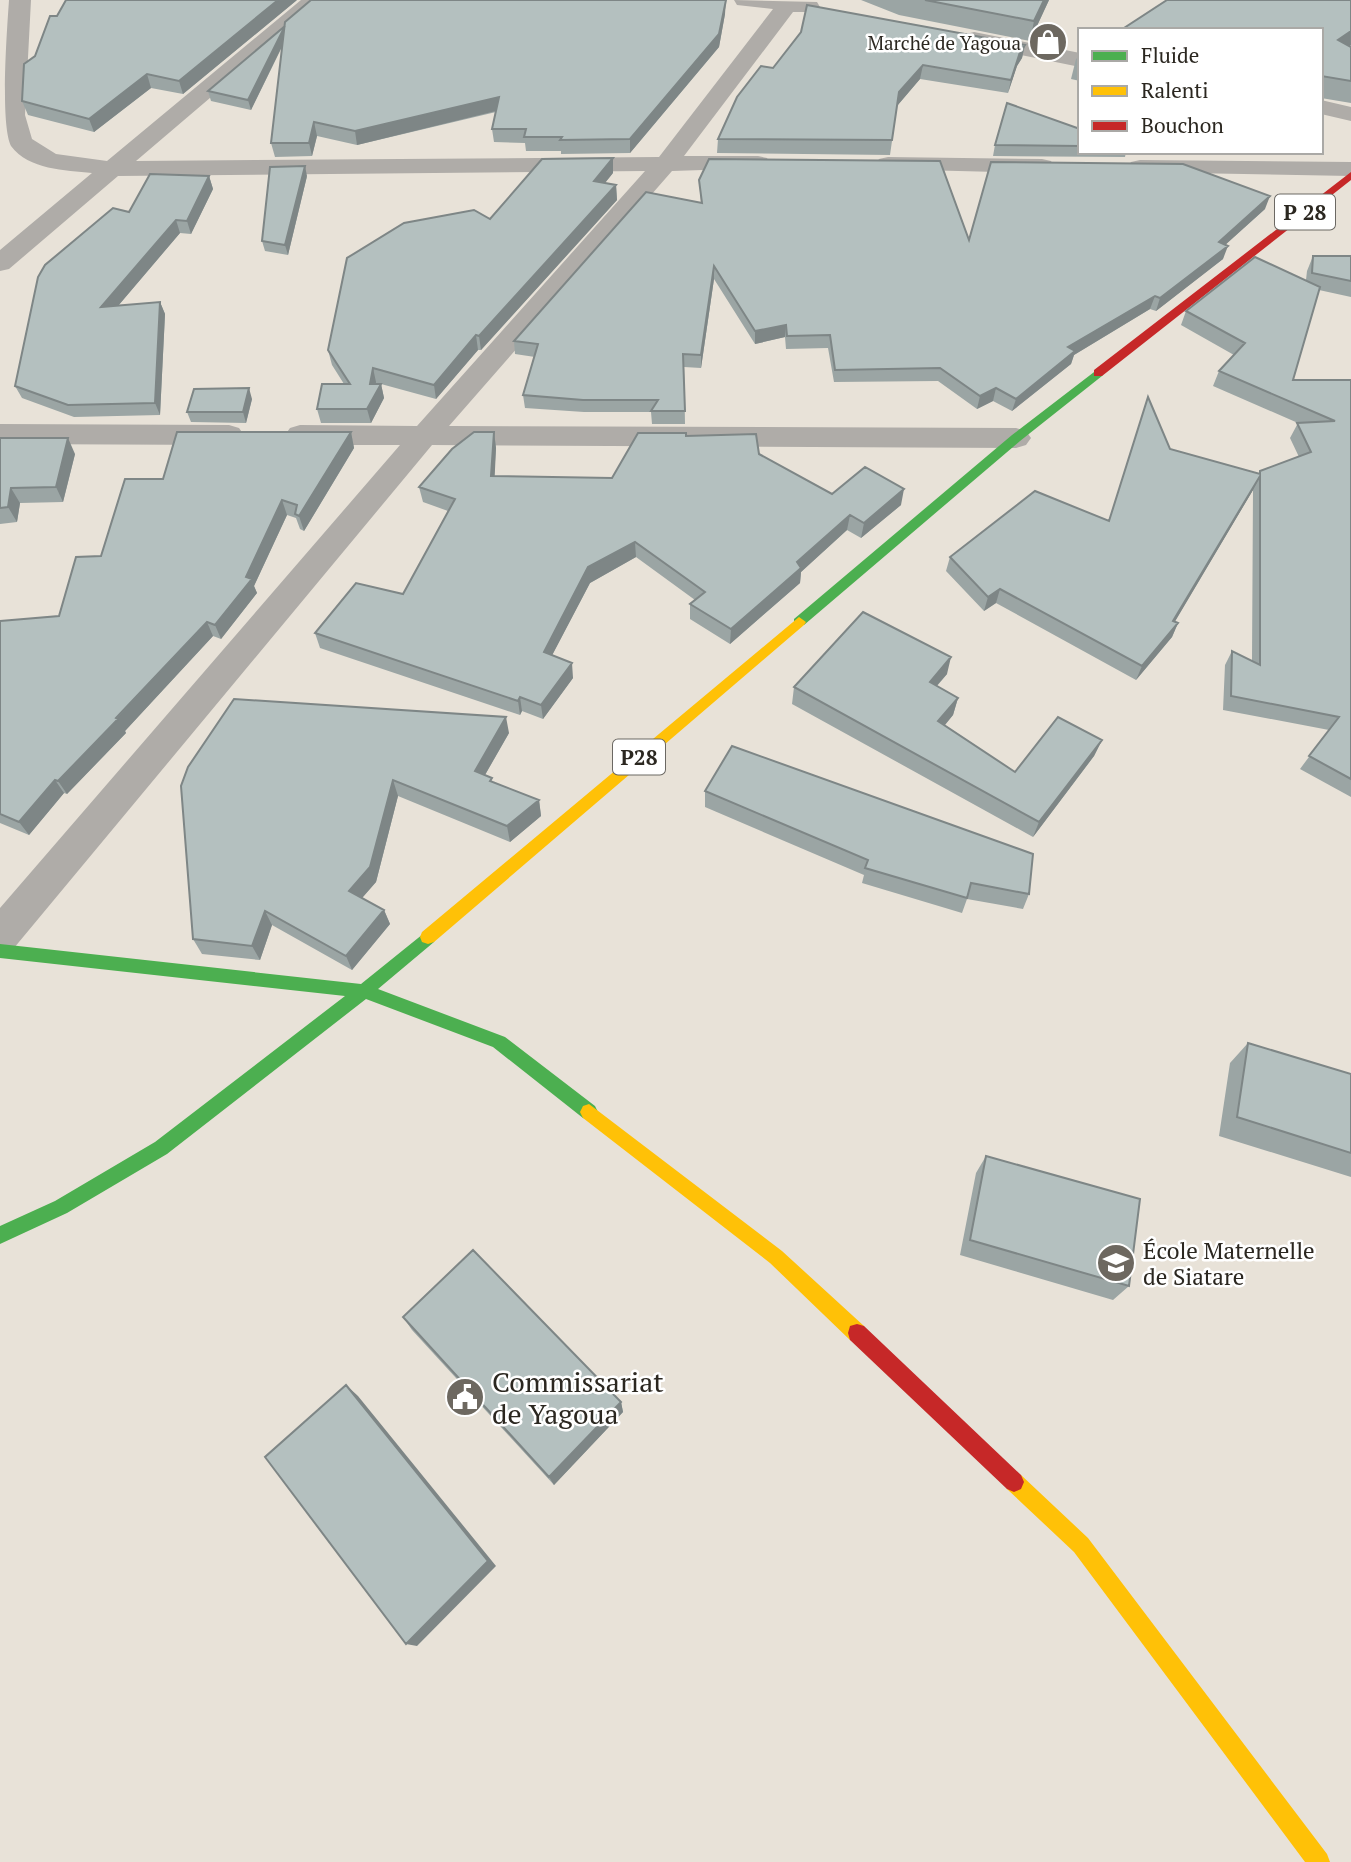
<svg xmlns="http://www.w3.org/2000/svg" width="1351" height="1862" font-family="'PT Serif',serif">
<rect width="100%" height="100%" fill="#e8e2d8"/>
<g fill="none" stroke-linecap="round" stroke-linejoin="round">
<path fill="#afaca8" fill-rule="evenodd" d="M9 0H31L25 115 32 139 56 154 107 161 301 0H325L136 161 659 157 773 9 737 5 734 0 817 2 820 7 817 12H793L684 156H758L767 158 770 163 767 168 672 171 449 426 1016 428 1026 431 1031 438 1026 445 1016 448 432 445 14 948 0 953V908L400 445H300L290 442 285 435 290 428 300 425 417 426 645 171 118 176 9 269 0 271V250L92 173C65 170 29 170 11 146 0 123 7 31 9 0Z
M974 32 1080 53V67L966 44 963 39 966 34Z
M1321 100 1351 107V121L1321 114Z
M888 157 1042 159 1051 161 1054 166 1051 171 1042 173 879 169 876 164 879 159Z
M1140 160 1351 162V176L1131 172 1128 167 1131 162Z
M0 424 229 425 239 428 244 435 239 442 229 445 0 444Z"/>
<path fill="#4caf50" fill-rule="evenodd" d="M1098 369 1104 373 1102 376 1020 441 804 625H794V619L1012 435Z
M428 930 434 932 436 937 434 942 378 989 505 1037 595 1106 598 1112 595 1118 589 1120 583 1118 493 1047 366 999 167 1154 67 1213 0 1244V1226L55 1201 155 1142 345 996 0 958V944L361 984Z"/>
<path fill="#ffc107" fill-rule="evenodd" d="M799 617 806 622 804 625 434 942 428 944 422 942 420 937 422 932Z
M589 1104 782 1251 864 1326 866 1333 864 1340 857 1342 850 1340 770 1263 583 1118 580 1112 583 1106Z
M1014 1472 1021 1475 1088 1538 1327 1854 1330 1862H1305L1074 1552 1007 1489 1004 1482 1007 1475Z"/>
<path fill="#c62828" fill-rule="evenodd" d="M1351 172V180L1102 376H1094V370Z
M857 1324 864 1326 1021 1475 1024 1482 1021 1489 1014 1492 1007 1489 850 1340 848 1333 850 1326Z"/>
</g>
<path fill="#9ba5a4" d="M297 0 183 94 151 88 94 132 28 115 22 101Z
M861 0H1049L1030 41 899 15Z
M1351 0V45L1349 46 1351 47V103L1321 98V30Z
M725 14 719 47 630 153 561 154V151H526L525 143 494 142 492 129 496 112 357 145 317 136 312 156 275 157 271 143 282 47 251 110 211 101 208 91 284 26Z
M1025 45 1022 58 1017 66 1008 93 920 79 897 106 890 155 717 153 718 139 773 68Z
M1080 56V81L1071 79 1076 59Z
M1080 129V152H1126L1125 157 993 156 995 145Z
M613 173 605 183 616 185 617 200 481 350H478L436 399 381 384 384 398 371 423H321L317 409 344 384 332 365 328 350 490 219Z
M209 176 213 189 191 234 180 233 118 306 160 302 165 314 160 415 74 417 22 398 15 386 129 212Z
M307 176 288 255 265 251 262 241Z
M699 180 969 240 1265 209 1225 245 1223 259 1156 311 1150 309 1074 355 1071 364 1012 411 993 401 977 409 938 381 834 382 828 348 786 349 785 337 755 344 714 279 701 368 684 367 685 424H652L651 412H584L525 408 523 395 535 357 515 354 514 341 701 202Z
M1313 256H1351V297L1319 290 1293 380H1351V797L1300 769 1329 730 1223 710 1225 665 1232 651 1252 661 1253 490 1175 621 1178 623 1172 637 1136 680 996 603 984 611 946 571 950 557 1109 521 1148 397 1170 449 1258 474 1260 471 1299 457 1290 438 1298 423 1213 386 1219 371 1234 355 1181 325 1186 311 1306 280 1307 271Z
M252 399 246 423 191 422 187 412Z
M351 432 354 448 304 531 300 529 296 518 287 515 254 586 257 593 221 639 213 636 125 731 126 733 67 794 64 793 29 835 0 823V621L59 616 101 556 163 479Z
M494 432 496 448 494 476 612 478 686 436 759 454 832 494 901 505 861 538 847 530 801 572 800 583 730 644 690 619V604L695 600 636 557 590 583 552 655 573 678 543 719 522 711 520 715 320 648 315 633 403 594 448 511 423 502 419 487Z
M0 438 75 454 63 502 20 503 17 522 0 524Z
M947 674 937 686 958 698 953 715 945 725 1015 772 1102 740 1094 756 1033 837 792 704 794 687Z
M509 733 485 775 493 782 539 800 541 816 510 842 398 796 376 882 362 898 384 910 390 924 352 970 272 925 260 960 202 954 193 939 181 786Z
M705 791 1029 894 1023 909 967 899 962 913 862 883 864 875 705 807Z
M1248 1043 1351 1074V1177L1219 1136 1230 1063Z
M986 1156 1129 1286 1113 1300 960 1255 976 1173Z
M403 1317 621 1402 623 1412 554 1485 412 1330Z"/>
<path fill="#7e8686" d="M278 0H297L183 94 179 81Z
M726 0 725 14 719 47 630 153V139Z
M1044 0H1049L1030 41 1034 21Z
M285 26 287 36 251 110 248 100Z
M1351 31V45L1330 60 1338 40Z
M1025 45 1022 58 1017 66 1008 93 1011 80 1020 52Z
M923 65 920 79 897 106 890 155 899 92Z
M147 74 151 88 94 132 89 119Z
M499 97 500 110 357 145 355 131Z
M314 122 317 136 312 156 309 143Z
M613 158V173L595 195 594 181Z
M305 166 307 176 288 255 285 245Z
M209 176 213 189 191 234 187 221Z
M616 185 617 200 481 350 479 336Z
M1270 196 1265 209 1214 255 1219 242Z
M176 220 180 233 106 320 101 307Z
M1228 246 1223 259 1156 311 1160 298Z
M714 266V279L701 368V355Z
M1155 296 1150 309 1074 355 1071 364 1012 411 1016 399 1068 347Z
M160 302 165 314 160 415 155 403Z
M786 325 785 337 755 344V331Z
M476 335 478 350 436 399 434 385Z
M373 368 376 382 374 396 381 384 384 398 371 423 367 409Z
M249 388 252 399 246 423 243 412Z
M996 388 993 401 977 409 980 396Z
M351 432 354 448 304 531 299 516Z
M494 432 496 448 494 491 491 476Z
M68 438 75 454 63 502 56 487Z
M1260 476 1253 490 1167 635 1173 621Z
M11 488 20 503 17 522 8 507Z
M904 489 901 505 861 538 864 523Z
M282 500 287 515 254 586 257 593 221 639 215 625 246 577Z
M850 515 847 530 801 572 800 583 730 644 731 629 797 562Z
M635 542 636 557 590 583 546 667 544 652 588 567Z
M1000 589 996 603 984 611 988 597Z
M207 622 213 636 125 731 126 733 67 794 58 781Z
M1178 623 1172 637 1136 680 1142 666Z
M951 657 947 674 925 699 930 682Z
M572 663 573 678 543 719 541 705Z
M520 697 522 711 520 715 518 701Z
M958 698 953 715 934 738 938 721Z
M506 717 509 733 478 787 475 771Z
M1102 740 1094 756 1033 837 1039 822Z
M55 780 64 793 29 835 19 822Z
M393 780 398 796 376 882 355 906 349 891Z
M539 800 541 816 510 842 507 826Z
M384 910 390 924 352 970 346 956Z
M265 911 272 925 260 960 252 946Z
M346 1385 358 1396 496 1566 417 1646 406 1644Z
M621 1402 623 1412 554 1485 549 1477Z"/>
<path fill="#b4c0bf" stroke="#7e8686" stroke-width="2" d="M66 0H278L179 81 147 74 89 119 22 101 24 64 35 56 50 16H57Z
M311 0H726L719 34 630 139 560 140 562 137H524L526 129H492L499 97 355 131 314 122 309 143H271L285 22Z
M925 0H1044L1034 21Z
M1167 0H1351V31L1338 40 1351 47V81L1321 76V30H1121Z
M807 5 1025 45 1020 52 1011 80 923 65 899 92 892 140 718 139 737 97 761 66 773 68 801 32Z
M285 26 248 100 208 91Z
M1007 103 1080 129V146L995 145Z
M613 158 594 181 616 185 479 336 476 335 434 385 373 368 370 384H381L367 409H317L322 384H350L328 350 347 258 404 223 474 210 490 219 542 159Z
M709 159 940 161 969 240 991 162 1183 164 1270 196 1219 242 1228 246 1160 298 1155 296 1068 347 1075 351 1016 399 996 388 980 396 940 368 835 370 830 335 787 336 786 325 755 331 714 266 701 355 683 354 685 411H651L658 400H583L523 395 538 344 514 341 646 192 702 203 699 180Z
M305 166 285 245 262 241 270 167Z
M150 174 209 176 187 221 176 220 101 307 160 302 155 403 68 405 15 386 38 277 45 265 113 208 129 212Z
M1313 256H1351V281L1312 273Z
M1255 257 1320 287 1293 380H1351V779L1309 756 1339 717 1231 696 1232 651 1260 665V476L1173 621 1178 623 1142 666 1000 589 988 597 950 557 1035 491 1109 521 1148 397 1170 449 1260 474V471L1311 452 1297 423 1335 421 1219 371 1245 343 1186 311Z
M249 388 243 412H187L194 389Z
M177 432H351L299 516 295 514 297 505 282 500 246 577 252 579 215 625 207 622 116 718 118 719 58 781 55 780 19 822 0 814V621L59 616 76 557 101 556 125 479H163Z
M474 432H494L491 476 612 478 638 433H686V436L756 434 759 454 832 494 865 467 904 489 864 523 850 515 797 562 801 568 731 629 690 604 705 592 635 542 588 567 544 652 572 663 541 705 520 697 518 701 315 633 356 583 403 594 455 499 419 487 452 449Z
M0 438H68L56 487 11 488 8 507 0 508Z
M863 612 951 657 930 682 958 698 938 721 1015 772 1058 717 1102 740 1039 822 794 687Z
M234 699 506 717 475 771 492 778 490 781 539 800 507 826 393 780 370 867 349 891 384 910 346 956 265 911 252 946 193 939 181 786 188 767Z
M732 746 1033 854 1029 894 971 883 967 898 865 868 868 860 705 791Z
M1248 1043 1351 1074V1153L1237 1117Z
M986 1156 1140 1199 1129 1286 970 1240Z
M473 1250 621 1402 549 1477 403 1317Z
M346 1385 488 1561 406 1644 265 1457Z"/>
<defs>
<symbol id="shop-disc" viewBox="-11 -11 22 22"><circle r="9.5" fill="#6d6860" stroke="#fff"/><path d="M-5-2.5h2.3a2.7 3.5 0 0 1 5.4 0H5L5.5 6h-11ZM-1.5-2.5h3a1.5 2.3 0 0 0-3 0Z" fill="#fff"/></symbol>
<symbol id="school-disc" viewBox="-11 -11 22 22"><circle r="9.5" fill="#6d6860" stroke="#fff"/><path d="M0-5L7-2L0 1L-7-2ZM-4 1L0 2.5L4 1V4Q0 6-4 4Z" fill="#fff"/></symbol>
<symbol id="civic-disc" viewBox="-11 -11 22 22"><circle r="9.5" fill="#6d6860" stroke="#fff"/><path d="M-.6-6.5H3V-4.5H.6V-3L4-1V1h2V6H-6V1h2V-1L-.6-3ZM-1.2 2.5V6h2.4V2.5Z" fill="#fff"/></symbol>
</defs>
<g fill-rule="evenodd">
<use href="#shop-disc" x="1026" y="20" width="44" height="44"/>
<use href="#school-disc" x="1094" y="1241" width="44" height="44"/>
<use href="#civic-disc" x="443" y="1375" width="44" height="44"/>
</g>
<g text-anchor="middle" dominant-baseline="central" stroke-width="5" stroke-linejoin="round" paint-order="stroke">
<g font-size="19" fill="#2b2720" stroke="#fff" text-anchor="end">
<text x="1021" y="42">Marché de Yagoua</text>
</g>
<g fill="#fff" stroke="#6b6863" stroke-width="2">
<rect x="1275" y="194.5" width="60" height="35" rx="5"/>
<rect x="613" y="739.5" width="52" height="35" rx="5"/>
</g>
<g font-size="21" font-weight="bold" fill="#2b2720">
<text x="1305" y="212">P 28</text>
<text x="639" y="757">P28</text>
</g>
<g font-size="23" fill="#2b2720" stroke="#fff" text-anchor="start">
<text x="1143" y="1250">École Maternelle<tspan x="1143" dy="26">de Siatare</tspan></text>
</g>
<g font-size="28" fill="#2b2720" stroke="#fff" text-anchor="start">
<text x="492" y="1381">Commissariat<tspan x="492" dy="32">de Yagoua</tspan></text>
</g>
</g>
<rect x="1078" y="28" width="245" height="126" fill="#ffffff" stroke="#aaa9a6" stroke-width="2"/>
<rect x="1092" y="51" width="35" height="10" fill="#4caf50" stroke="#aaa9a6" stroke-width="2"/>
<text x="1141" y="63" font-size="21" fill="#2b2720">Fluide</text>
<rect x="1092" y="86" width="35" height="10" fill="#ffc107" stroke="#aaa9a6" stroke-width="2"/>
<text x="1141" y="98" font-size="21" fill="#2b2720">Ralenti</text>
<rect x="1092" y="121" width="35" height="10" fill="#c62828" stroke="#aaa9a6" stroke-width="2"/>
<text x="1141" y="133" font-size="21" fill="#2b2720">Bouchon</text>
</svg>
